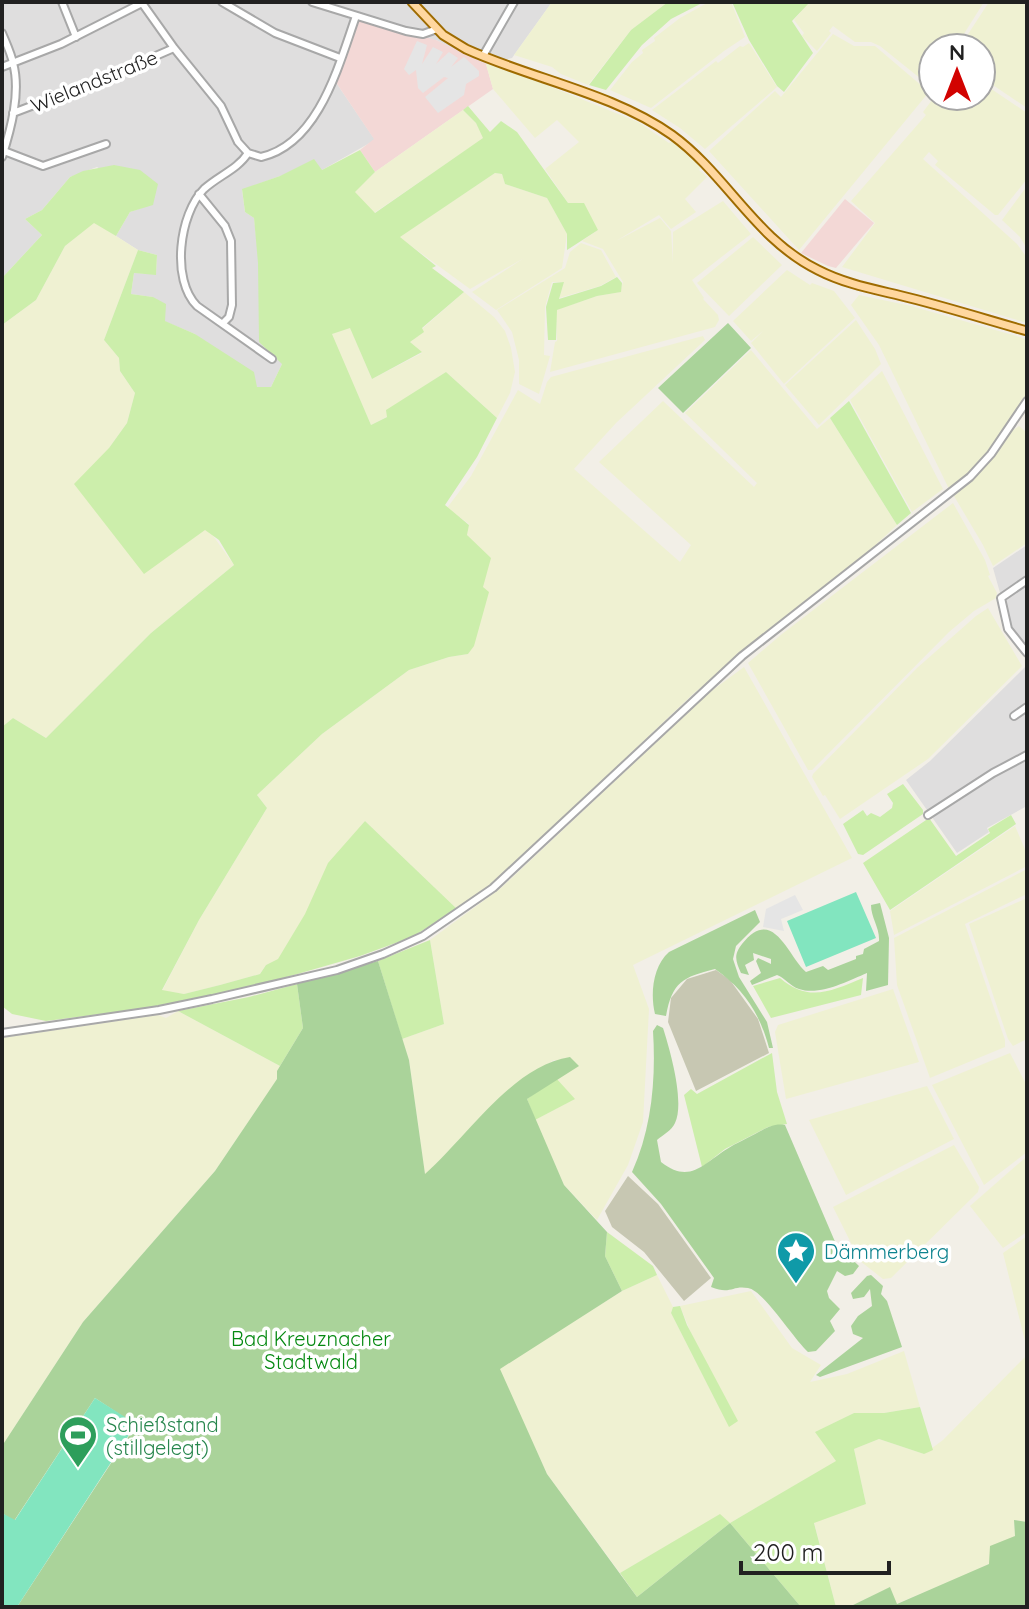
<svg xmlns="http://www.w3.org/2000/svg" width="1029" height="1609" font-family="Quicksand,sans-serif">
<rect width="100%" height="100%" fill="#f2efe7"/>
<path fill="#dfdede" d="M2 2H552L512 58 486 64 436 40 335 81 375 140 322 170 280 176 242 190 245 212 254 218 259 263 282 364 271 387H257L195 334 164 321 153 297 131 294 134 273 156 274 157 255 138 250 116 236 130 212 153 204 97 167 70 177 42 210 25 219 42 235 2 278Z
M1027 545V649L1010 628 993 568Z
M1027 665V806L987 828 989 832 957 853 906 780 930 761Z"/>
<path fill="#f3d8d6" d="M357 19 436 40 486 64 493 89 375 172 360 150 374 139 335 81Z
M845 199 874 223 836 268 828 266 801 253Z"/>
<path fill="#c7c7b2" d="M716 970 730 980 758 1019 769 1053 696 1091 668 1022 671 998 687 979Z
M628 1176 658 1204 711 1278 684 1301 644 1252 612 1227 605 1211Z"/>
<path fill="#eff1d2" d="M552 2H668L631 30 588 85 561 74 552 67 514 55Z
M709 2H731L745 37 724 51 651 108 610 90 632 62 643 53 642 50 655 41 654 38 680 18Z
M809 2H984L955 48H933L931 87 880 46 871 42H855L833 26 829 31 831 33 817 51 802 36 804 33 794 20Z
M989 2H1024L1027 4V108L981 77V48H959Z
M833 34 854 46H875L929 92 799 250 709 151 775 91 781 97Z
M749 43 777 87 705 149 680 128 652 110 716 61 718 63 740 46 743 47Z
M492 63 638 122 669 143 672 141 701 167 699 170 707 177 685 199 696 212 671 229 659 215 616 241 660 218 671 231 673 263V232L723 201 751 234 692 280 704 298 703 299 718 315 719 320 715 327 550 372 555 342 557 341 556 310 597 296 620 292 623 282 603 249 582 241 598 230 568 203 545 169 579 142 557 120 535 138 493 89 486 64Z
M981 82 1027 113V179L998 215H995L935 165 938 161 929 152 923 159 1017 244 1025 255 1027 262V323L842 267 875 223 851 201 926 115 923 112 935 96H981Z
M463 110 476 123 484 138 374 213 354 192 375 172Z
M495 173 502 174 505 184 547 198 567 234 562 268 496 310 472 292 524 258 470 289 399 237Z
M1027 186V249L1020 237 1002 220Z
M94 222 138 250 104 340 119 358 120 371 135 393 127 423 109 448 205 530 211 533 234 565 151 633 46 738 13 718 2 727V325L36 300 65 246Z
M753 237 782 265 729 316 697 283Z
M581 243 601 250 616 277 600 286 559 298 564 282H552L545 307 544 355 550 356 539 394 519 384V360L512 332 497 310 565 268 570 252Z
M787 270 810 285 812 283 834 291 855 318 784 384 751 343 763 331 751 341 733 321Z
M464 292 494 317 505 331 511 348 515 372 510 393 497 418 446 372 387 410 388 416 371 425 331 334 350 327 372 379 422 353 410 342 423 332 422 329Z
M859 295 911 306 1023 338 1027 341V393L996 443 970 472 949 489 879 345 851 305Z
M856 320 875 349 881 364 819 425 785 385Z
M703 336 705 340 616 423 574 469 680 562 691 545 599 462 663 401 754 487 757 483 685 413 751 350 817 429 830 418 897 525 869 551 693 694 531 848 488 887 457 909 365 821 278 960 266 965 260 974 220 985 184 994 162 991 199 920 267 808 257 795 322 734 409 670 449 657 468 654 483 587 467 534 469 524 447 508 471 476 518 390 540 404 547 382 551 377Z
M882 371 943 489 912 512 850 400Z
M1019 426 1027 433V543L993 566 983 545 954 496 982 471 1012 431Z
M953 503 985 560 990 575 988 576 997 593 996 598 974 611 949 632 812 770H808L748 663 782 634Z
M988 608 1022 666 928 759 840 819 825 795 823 796 812 777 813 774 917 668 976 616Z
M744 667 852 858 633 965 649 1009 643 1122 628 1165 597 1220 564 1185 535 1120 574 1099 556 1078 578 1066 554 1060 513 1086 425 1175 409 1060 402 1039 444 1024 430 940 501 888 710 692Z
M1015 826 1027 854V866L894 935 890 911Z
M1027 869V894L965 924 1005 1040V1047L930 1078 897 985 894 938Z
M1027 898V1039L1013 1046 1008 1039 969 924Z
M893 989 919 1062 786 1099 775 1032 778 1025Z
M178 1011 280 1066 278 1078 215 1171 83 1322 2 1446V1038L158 1015 166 1018Z
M1010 1053 1027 1086V1152L984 1185 932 1085Z
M927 1086 954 1139 846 1195 809 1120Z
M954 1145 979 1187 978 1192 891 1278 883 1279 860 1261 833 1207Z
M1025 1158 1027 1162V1232L1003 1248 970 1206Z
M1027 1236V1349L1003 1253Z
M657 1275 673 1307 671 1313 729 1426 680 1306 751 1291 792 1348 821 1365 810 1382 847 1374 904 1351 920 1407 884 1413H854L816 1432 837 1461 730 1523 720 1515 620 1573 547 1474 499 1369 622 1291Z
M1026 1356 1027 1522 1014 1520 1015 1536 989 1564 968 1574 896 1604 889 1588 849 1607H836L814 1522 866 1504 854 1449 879 1439 924 1454 943 1440Z"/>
<path fill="#cceeab" d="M668 2H704L671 19 642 45 606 90 589 85 631 30Z
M732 2 809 3 792 21 813 53 784 92 777 86 749 40Z
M468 106 490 132 501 121 517 132 568 203H584L598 230 567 250V234L547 198 505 184 502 174 495 173 400 237 436 266 432 268 464 292 422 328 424 332 410 342 422 352 372 379 350 328 332 334 371 425 387 417 386 410 446 372 497 418 477 457 445 505 469 525 467 535 491 558 483 587 489 592 474 646 468 654 449 657 409 670 322 734 257 795 267 808 199 920 162 990 184 994 220 985 260 974 266 965 278 959 305 914 328 863 365 821 457 909 412 937 360 956 273 981 164 1006 46 1021 12 1014 2 1006V727L13 718 46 738 151 633 234 565 219 540 205 530 144 574 74 484 109 448 127 423 135 393 120 371 119 358 104 340 138 250 157 255 156 275 134 273 131 294 153 297 166 304 165 321 195 334 254 372 257 387H271L282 364 259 342 258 263 254 218 245 212 242 189 280 176 314 159 322 170 360 150 375 172 355 192 375 213 483 138 476 123 463 110Z
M114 165 140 170 158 184 153 205 130 212 116 236 94 223 65 246 36 300 2 325V278L42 235 25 219 42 210 70 177 83 171Z
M617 277 622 283 621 292 597 296 557 310 556 340H548L546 307 553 283 564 282 559 299 601 286Z
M849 401 911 513 897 525 830 418Z
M903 784 923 810V814L863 855 858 854 843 824 863 810 867 816 871 813 880 817 892 808 893 803 887 794Z
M1011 815 1016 824 890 910 863 863 929 818 956 856 990 833 988 829Z
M430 940 444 1024 402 1039 378 961Z
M780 978C809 1003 831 991 863 978L861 995 771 1018 753 986Z
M297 984 303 1028 280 1066 178 1011 249 997Z
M772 1053 777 1092 787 1124 768 1127 725 1149 702 1167 684 1095 691 1089 697 1094Z
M556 1078 575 1099 535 1120 527 1099Z
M607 1232 653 1266 657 1275 622 1291 605 1256Z
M680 1306 687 1325 738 1421 729 1427 671 1313 673 1307Z
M920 1407 933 1450 924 1454 879 1439 854 1449 866 1504 814 1523 836 1607H801L730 1523 637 1597 620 1573 720 1514 730 1523 836 1461 815 1432 854 1413H884Z"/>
<path fill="#aad39a" d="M728 323 751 348 683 413 658 388Z
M880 903 889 938 888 985 866 991 867 973C848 981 820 996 799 989 790 986 785 978 777 975L752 985 750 981 761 973 756 961 758 958 771 964V959L753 953 754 960 745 965 749 975 741 973C736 962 733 955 742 944 773 905 787 955 806 972L823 966 828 970 856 959V956L863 954 864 949 879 941C880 928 871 918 871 905Z
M755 910 760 922 736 946 733 959 739 977 767 1022 773 1048H769C760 1014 744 989 715 969 683 977 672 982 666 1016L655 1014C650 994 653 966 669 952Z
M378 961 409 1060 425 1174C467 1137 512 1066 570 1057L579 1066 527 1099 564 1185 607 1232 605 1256 622 1291 500 1369 547 1474 637 1597 730 1523 801 1607H17L136 1425 95 1398 14 1521 2 1513V1446L83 1322 215 1171 277 1079V1071L303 1028 297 984Z
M657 1025 663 1028C670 1050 685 1102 675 1123 672 1130 663 1135 657 1140L661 1162C690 1185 704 1163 727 1149 736 1143 746 1139 755 1134 765 1129 773 1123 785 1125L836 1244 859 1266 853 1274 845 1276 837 1271 827 1291 829 1298 840 1309 830 1321 835 1331 816 1351 808 1352C793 1338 763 1290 748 1288 732 1285 731 1295 711 1287L714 1278 661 1204 632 1172C652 1128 656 1078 653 1031Z
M871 1275 883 1286 881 1294 887 1301 902 1347 820 1377 816 1375 863 1338 853 1334 851 1326 858 1316 872 1306 870 1289 864 1297 853 1299 851 1293 867 1276Z
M1014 1520 1027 1522V1607H849L890 1587 897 1604 989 1564 990 1546 1015 1536Z"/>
<path fill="#82e5bf" d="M856 892 876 938 806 967 787 921Z
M95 1398 136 1424 17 1607H2V1513L15 1520Z"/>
<path fill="#e5e5e5" d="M417 41 427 45 422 64 433 47 443 52 436 64 449 52 458 58 451 67 464 57 479 71V76L466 84 464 95 438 113 425 97 448 78 444 77 423 93 418 88 416 70 409 75 404 69Z
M795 895 803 910 781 919 784 931 763 927 766 909Z"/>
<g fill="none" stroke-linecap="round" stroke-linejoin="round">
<defs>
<path id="minor" d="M62 2 76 37
M222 2 275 33 340 58
M312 2 406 31 423 34 437 29
M2 33C6 43 11 53 13 63 21 92 11 129 2 157
M483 56 514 2
M2 67 61 44 142 3 174 48 221 106 238 142 248 153 261 157C319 144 339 64 356 16
M13 113 105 78 174 48
M4 151 43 166 106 144
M248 153C238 169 218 176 204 189 179 214 171 280 197 306L272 359
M199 194 225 226 231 241 232 305 229 317 223 323
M1027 580 1001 598 1008 629 1027 653
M1014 716 1027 707
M928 815 993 773 1027 755
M2 1033 159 1010 212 999 337 970 383 954 423 936 493 888 742 656 970 477 991 454 1027 401"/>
<path id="major" d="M412 2 443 35 466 49C532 79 613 93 672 135 727 175 755 239 818 270 847 285 879 290 910 298 950 308 988 320 1027 331"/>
</defs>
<use href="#minor" stroke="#a8a8a8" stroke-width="10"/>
<use href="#major" stroke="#9e6b00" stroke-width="11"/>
<use href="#minor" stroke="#fff" stroke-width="6"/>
<use href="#major" stroke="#ffd79f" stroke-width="7"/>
</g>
<defs>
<symbol id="sight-pin" viewBox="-11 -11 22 30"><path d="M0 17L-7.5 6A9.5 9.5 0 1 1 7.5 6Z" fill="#0f9aa8" stroke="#fff"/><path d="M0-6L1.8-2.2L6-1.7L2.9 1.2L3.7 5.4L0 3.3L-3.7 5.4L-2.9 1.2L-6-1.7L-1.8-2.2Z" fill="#fff"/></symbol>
<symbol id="stadium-pin" viewBox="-11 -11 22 30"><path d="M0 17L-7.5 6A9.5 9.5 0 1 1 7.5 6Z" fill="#2e9e5b" stroke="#fff"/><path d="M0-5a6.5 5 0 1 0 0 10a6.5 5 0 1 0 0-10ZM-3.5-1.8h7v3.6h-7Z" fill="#fff"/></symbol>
</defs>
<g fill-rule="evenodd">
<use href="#sight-pin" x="774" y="1229" width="44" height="60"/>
<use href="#stadium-pin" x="56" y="1413" width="44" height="60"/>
</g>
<g text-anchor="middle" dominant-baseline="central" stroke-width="7" stroke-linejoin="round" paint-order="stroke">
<g font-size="20" fill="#212121" stroke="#fff">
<text transform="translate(94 81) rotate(-22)">Wielandstraße</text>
</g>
<g font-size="20" fill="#0d838f" stroke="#fff" text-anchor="start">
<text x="824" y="1251">Dämmerberg</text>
</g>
<g font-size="20" fill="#058911" stroke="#fff">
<text x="311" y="1338">Bad Kreuznacher<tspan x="311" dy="23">Stadtwald</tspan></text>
</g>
<g font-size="20" fill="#27864d" stroke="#fff" text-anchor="start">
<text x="106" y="1424">Schießstand<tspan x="106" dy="23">(stillgelegt)</tspan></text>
</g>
</g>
<rect width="1029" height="1609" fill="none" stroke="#212121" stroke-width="8"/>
<g transform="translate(957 72)"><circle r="38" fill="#ffffff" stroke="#a6a6a6" stroke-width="2"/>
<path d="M0-6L14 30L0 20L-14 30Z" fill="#d20200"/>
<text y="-12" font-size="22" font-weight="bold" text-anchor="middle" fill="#212121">N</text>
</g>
<path d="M741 1561v12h148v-12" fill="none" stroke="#212121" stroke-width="4"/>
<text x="753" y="1561" font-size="24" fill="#212121" stroke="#ffffff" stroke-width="6" paint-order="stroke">200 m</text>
</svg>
